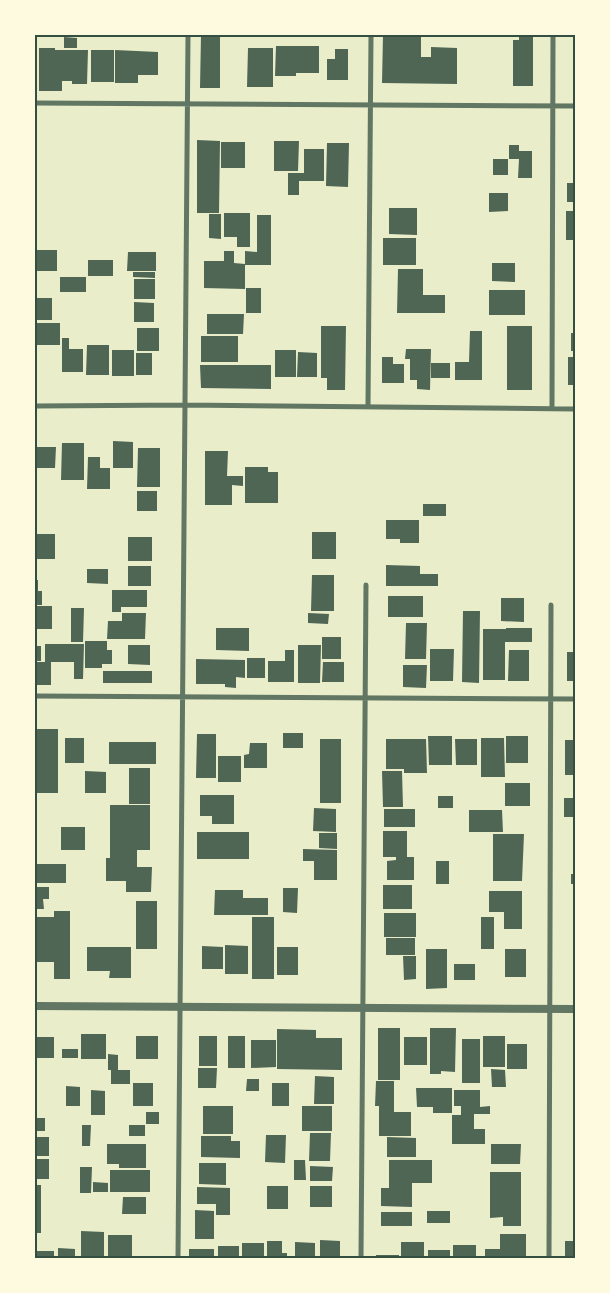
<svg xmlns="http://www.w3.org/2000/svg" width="610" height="1293" font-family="'Open Sans',sans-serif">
<rect width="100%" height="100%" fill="#e9edc9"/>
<path fill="#4f6655" d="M201 35H220V88H200Z
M383 35H421V57H431V47L457 48V84L382 83Z
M519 35H533V86H513V40H519Z
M64 37 77 38V48H64Z
M276 46H319V73H296V76H275Z
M39 48H55V50H88L87 84H72V81H62V91H39Z
M248 48H273V87H247Z
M335 49H348V80H327V59H335Z
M91 50H114V82H91Z
M115 50 158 52V75H138V83H115Z
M197 140 220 141 219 213H197Z
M274 141H299L298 171H274Z
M221 142H245V168H221Z
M327 143H349L348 187 326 186Z
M509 145H519V151H532V178H518L519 159H509Z
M304 149H324V181H299V195H288V173H304Z
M493 159H508V175H493Z
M567 183H575V202H567Z
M489 193H508V211L489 212Z
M389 208H417V235L389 234Z
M566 211H575V240H566Z
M224 213H250V247H237V237H224Z
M209 214H221V239L209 238Z
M257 215H271V265H245V289L204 288V261H224V251H234V263L245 264V251L257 252Z
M383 238H416V265H383Z
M35 250H57V271H35Z
M128 252H156V271H127Z
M88 260H113V276H88Z
M492 263H515V282L492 281Z
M398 269H423V295H445V313H397Z
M133 272H155V278L133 277Z
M60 277H86V292H60Z
M134 279H155V299H134Z
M246 288H261V313H246Z
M489 290H525V315H489Z
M35 298H52V320H35Z
M134 302 154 303V322H134Z
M207 314H244L243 334H207Z
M35 323H60V345H35Z
M321 326H346L345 390H327V378H321Z
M507 326H532V390H507Z
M137 328H159V351H137Z
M470 331H482V380H455V362H469Z
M571 333H575V351H571Z
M201 336H238V362H201Z
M62 338H69V349H83V372H62Z
M87 345H109V375H86Z
M406 349H431L430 390 417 389V380H410V359H405Z
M112 350H134V376H112Z
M275 350H296V377H275Z
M298 352 317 353V377H297Z
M136 353H152V375H136Z
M382 357H393V364H404V383H382Z
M568 357H575V385H568Z
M431 363H450V378H431Z
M200 365H271V389L201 388Z
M113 441 133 442V468H113Z
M62 443H84V480H61Z
M36 447H56L55 468H36Z
M138 448H160V487H137Z
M205 451H228L227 476H243V486L232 485V505H205Z
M88 457H100V468H110V489H87Z
M245 467H268V472H278V503H245Z
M137 491H157V511H137Z
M423 504H446V516H423Z
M386 520H419V543H400V539H386Z
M312 532H336V559H312Z
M35 534H55V559H35Z
M128 537H152V561H128Z
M386 565 420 566V574H438V586H386Z
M128 566H151V586H128Z
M87 569H108V584L87 583Z
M312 575H334V611H311Z
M35 580H38V591H42V605H35Z
M112 590H147V607H121V612H112Z
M388 596H423V617H388Z
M501 598H524V622L501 621Z
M35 606H52V629H35Z
M71 608H84L83 642H71Z
M463 611H480L479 683 462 682Z
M122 613H146L145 639H107L108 621H122Z
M308 613 329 614 328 624 308 623Z
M406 623H427L426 659H405Z
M216 628H249V651L216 650Z
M506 628H532V642H505V680H483V629H506Z
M322 637H341V659H322Z
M85 641H107V650H112V664H102V668H85Z
M45 644H84L83 679H74V662H51V685H35V662H45Z
M128 645H150V665L128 664Z
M298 645H321L320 683H298Z
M35 646H41V661H35Z
M430 649H454L453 681H430Z
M285 650H294V682H268V661H285Z
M509 650H529V681H508Z
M567 652H575V681H567Z
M247 658H265V678H247Z
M196 659 245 660V678L236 677V688L225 687V684H196Z
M323 662H344V682H322Z
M403 665H427L426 688 403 687Z
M103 671H152V683H103Z
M37 729H58V793H36Z
M283 733H303V748H283Z
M197 734H216V778H196Z
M428 736H452V765H429Z
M506 736H528V763H506Z
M65 738H84V763H65Z
M481 738H504L505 777H481Z
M320 739H341V803H320Z
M386 739H426L427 773H404V769H386Z
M455 739H477V765H456Z
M565 740H575V775H565Z
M109 742H156V764H109Z
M250 743H267V768H244V755L249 754Z
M218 756H241V782H218Z
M129 768H150V804H129Z
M85 771 106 772V793H85Z
M382 771H402L403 807H383Z
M505 783H530V806H505Z
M200 795H234V824H212V816H200Z
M438 796H453V808H438Z
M564 798H575V817H564Z
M110 805H150V850H137V867H152L151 892H126V881H106V858H110Z
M314 808 336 809V832L313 831Z
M384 809H415V827H384Z
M469 810H502L503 832H469Z
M61 827H85V850H61Z
M383 831H407V857H414V880H387V861L396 860V857H383Z
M197 832H249V859H197Z
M319 833H337V849L319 848Z
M493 834H524L522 881H493Z
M303 849 337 850V880H314V861H303Z
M436 861H449V884H436Z
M35 864H66V883H35Z
M571 874H575V884H571Z
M383 885H412V909H383Z
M35 887H49V899H43L44 909H35Z
M283 888H298L297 913 283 912Z
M215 890H243V898H268V915H214Z
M489 891H522V929H504V912H489Z
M136 901H157V949H136Z
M54 911H70V979H54V962H35V917H54Z
M384 913H416V937H384Z
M252 917H274V979H252Z
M481 917H494V949H481Z
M386 938H415V955H386Z
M225 945 248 946V974H225Z
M202 946 223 947V969H202Z
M87 947H131V978H109L110 971H87Z
M277 947H298V975H277Z
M426 949H447V988L426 989Z
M505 949H526V977H505Z
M403 956H416V979L404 980Z
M454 964H475V980H454Z
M378 1028H400V1080H378Z
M430 1028H456L455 1072 441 1071V1074H430Z
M277 1029 316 1030V1038H342V1070L277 1069Z
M81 1034H106V1059H81Z
M136 1036H158V1059H136Z
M199 1036H217V1066H199Z
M228 1036H245V1068H228Z
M483 1036H505V1067H483Z
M35 1037H54V1058H35Z
M404 1037H427V1065H404Z
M462 1039H480V1083H462Z
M251 1040H276V1067L251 1068Z
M507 1044H527V1069H507Z
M62 1049H78V1058H62Z
M108 1054 118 1055V1070H130V1084H111V1070H108Z
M198 1068H217L216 1088H198Z
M491 1069 505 1070 506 1087H492Z
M315 1076 334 1077V1104H314Z
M247 1079H259V1091H246Z
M376 1081H394V1112H411V1136H379V1106H375Z
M133 1083H153V1106H133Z
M272 1083H289V1106H272Z
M66 1086 80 1087V1106H66Z
M416 1088H452V1113H433V1107H417Z
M91 1090 105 1091V1115H91Z
M454 1090H480V1107L490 1106V1114H474V1129H485V1144H452V1115H461V1106H454Z
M203 1106H233V1134H203Z
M302 1106H332V1131H302Z
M35 1109H37V1118H45V1131H35Z
M146 1112H159V1124H146Z
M82 1125H91L90 1146H82Z
M129 1125H145V1136H129Z
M310 1133H331L330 1161H309Z
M266 1135H286L285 1163 265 1162Z
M201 1136H231V1141H240V1158L201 1157Z
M35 1137H49V1156H35Z
M387 1137 416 1138V1157H387Z
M107 1144H146V1168H119V1164H107Z
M491 1144H521L520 1164H491Z
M35 1159H49V1179H35Z
M294 1160H305L306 1180H294Z
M389 1160H432V1183H412V1207L381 1206V1188H389Z
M199 1163H226V1185L199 1184Z
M310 1166 333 1167 332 1181H310Z
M80 1167H92L91 1193H80Z
M110 1170H150V1192H110Z
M490 1172H521V1226H503V1217L490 1218Z
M93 1182 108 1183V1192H93Z
M35 1185H41V1233H35Z
M267 1186H288V1209H267Z
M310 1186H332V1207H310Z
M197 1187 230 1188V1215H216V1204H197Z
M123 1197H146V1214H122Z
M195 1210 214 1211V1239H195Z
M427 1211H450V1223H427Z
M381 1212H412V1226H381Z
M81 1231 104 1232V1258H81Z
M500 1234H526V1258H485V1249H500Z
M108 1235H132V1258H108Z
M320 1240 340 1241V1258H320Z
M267 1241H282V1253H287V1258H267Z
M565 1241H575V1258H565Z
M295 1242 315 1243V1258H295Z
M401 1242H424V1258H401Z
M242 1243H264V1258H242Z
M453 1245H476V1258H453Z
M218 1246H239V1258H218Z
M58 1248 75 1249V1258H58Z
M189 1249H214V1258H189Z
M428 1250H450V1258H428Z
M35 1251H54V1258H35Z
M376 1255H399V1258H376Z"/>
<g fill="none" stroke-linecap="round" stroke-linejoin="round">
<path stroke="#617663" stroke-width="5" d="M35 103 575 106
M35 406 185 405 575 409
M368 406 371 35
M552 408 553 35
M35 696 575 699
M178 1258 188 35
M361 1258 366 585
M549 1258 551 605"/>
<path stroke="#617663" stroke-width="8" d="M35 1006 575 1009"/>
</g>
<rect width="610" height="1293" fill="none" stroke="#fefae0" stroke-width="72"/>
<rect x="36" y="36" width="538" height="1221" fill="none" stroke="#344e41" stroke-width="2"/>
</svg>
